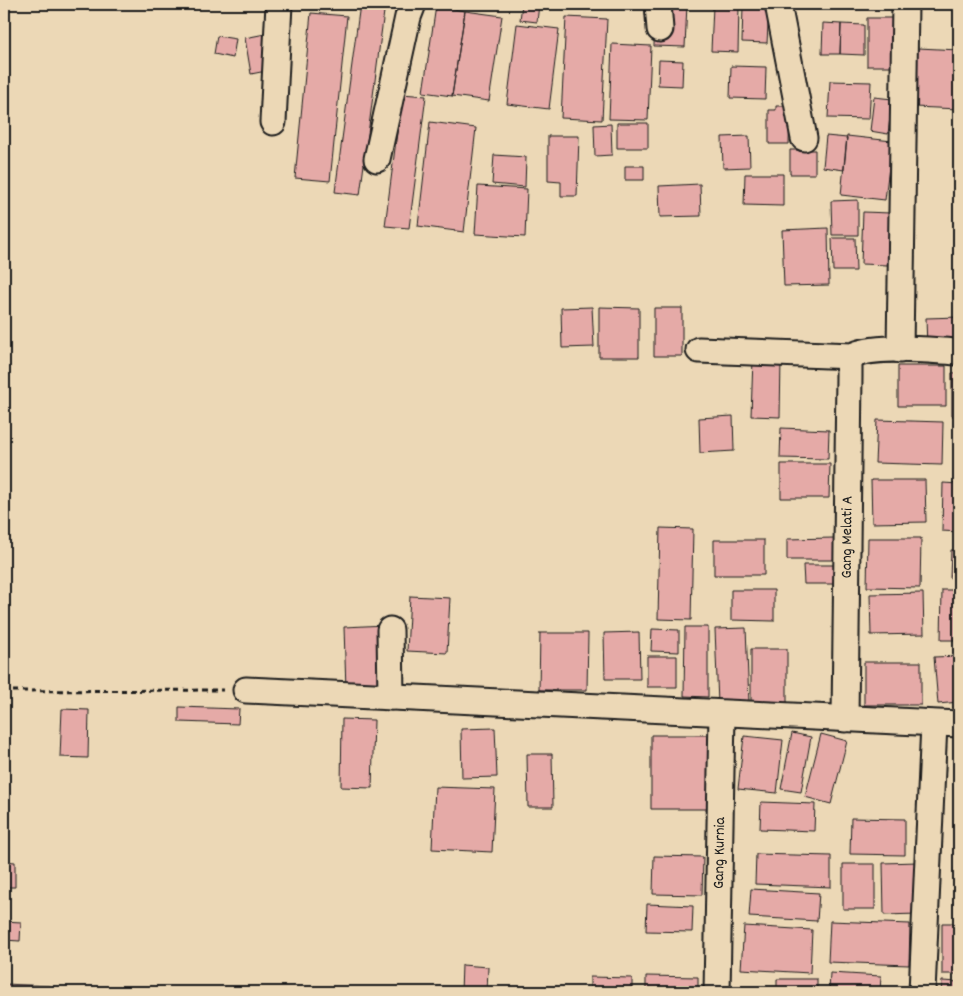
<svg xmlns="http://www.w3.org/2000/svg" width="963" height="996" font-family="Dekko,sans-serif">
<rect width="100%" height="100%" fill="#ecd8b6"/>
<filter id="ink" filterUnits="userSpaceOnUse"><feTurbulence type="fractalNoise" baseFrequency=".02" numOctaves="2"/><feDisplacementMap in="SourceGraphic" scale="10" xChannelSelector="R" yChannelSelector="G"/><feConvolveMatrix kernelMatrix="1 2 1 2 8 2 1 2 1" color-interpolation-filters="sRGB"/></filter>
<g filter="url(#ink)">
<path fill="#e5aaa7" stroke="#1c1c1c" d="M360 4H385L360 195 335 192Z
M522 4H539L537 22 520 20Z
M655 4H687L685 47 654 46Z
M436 6 465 11 452 96 423 92Z
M713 6H739L738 52 711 51Z
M743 6 769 7 767 43 742 42Z
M465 11 502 16 489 101 452 96Z
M311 13 347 16 330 181 295 178Z
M566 17 607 19 602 120 561 118Z
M867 18H898V66H867Z
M823 23 841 24 840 54H822Z
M517 24 559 29 549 109 507 104Z
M841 24 864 25V55L840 54Z
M265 34 271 70 251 74 245 38Z
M217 36 236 39 233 58 214 54Z
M612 44 651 46 648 120 609 119Z
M918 48 959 50V109L914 107Z
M659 60 683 61 682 86 658 85Z
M731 66 766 67 765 99 730 98Z
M830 81 871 82 869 119 828 118Z
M402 94 426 96 409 228 385 226Z
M874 97 892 99 888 134 870 131Z
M776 106H790L789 144H769V110H776Z
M430 122 476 128 464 232 418 226Z
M617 123H648V148H617Z
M611 124 612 155 595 156 594 125Z
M548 136H579L577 196H561V182L548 181Z
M749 136 750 167 723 168 722 137Z
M826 136 847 138 844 170 823 167Z
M847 136 892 141 885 200 841 195Z
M790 150H815V174H790Z
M494 155 526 157 525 187 492 184Z
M625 166H644V180H625Z
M745 174H783V206L744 205Z
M700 184 701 216 660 217 659 186Z
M478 186 527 189 525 237 475 234Z
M858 200V235H832L831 201Z
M863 212 890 213 888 265 861 264Z
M828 228 829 285 784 286 782 230Z
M832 238H855L856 271H833Z
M592 307 594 347 562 348 561 308Z
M599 307 639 308V357H599Z
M654 308H682V356H654Z
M959 317V346L927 347 926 318Z
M753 359 781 360 780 417 751 416Z
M898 366H946V406H898Z
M952 373H959V416H952Z
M733 416 734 451 700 453 699 418Z
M877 420 943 422 942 465 875 463Z
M781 428 829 430 828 459 780 458Z
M958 443H959V475H957Z
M781 464H830L829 498H781Z
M871 480H925L926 522 872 523Z
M943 483 959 484V532L942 531Z
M660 528 693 529 691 620 658 619Z
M834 538V560H787V539Z
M868 538H921L920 588 867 587Z
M714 540H764V575H714Z
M951 550H959V578H950Z
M803 565H834V584H804Z
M731 590H774V621L731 620Z
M942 590H959V640H941Z
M923 593 924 634 871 635 870 594Z
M410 596 450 598 447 653 407 651Z
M386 625 387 689 346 690 344 627Z
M685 627H708V697L684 696Z
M746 628 749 703 718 704 715 629Z
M652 629 679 630V652L651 651Z
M639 632 640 679H605L604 633Z
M540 633H588L587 690H539Z
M751 649H787V705H751Z
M647 656H677V687H647Z
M959 656V702L938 704 934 657Z
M864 662H921V705H864Z
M179 707 239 709 238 724 179 722Z
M62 709 89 710 88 758 60 757Z
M342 719 374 720 372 788 341 787Z
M495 728 497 777 462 778 461 729Z
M792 733 811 737 801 792 781 789Z
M821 734 847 741 831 804 805 797Z
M651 735H708V809H651Z
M744 736 783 740 777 793 738 789Z
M527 754H552L553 807H528Z
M435 787 495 789 492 852 432 849Z
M761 802 815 804 814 831 760 829Z
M851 818 905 819V855L850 854Z
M756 854 831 856V887L755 884Z
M654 856 703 857 702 895 653 894Z
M4 861 15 862V887H4Z
M918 862V914L884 915 883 863Z
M843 864H875V909H843Z
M955 867H959V916H955Z
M751 889 819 893 817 921 749 917Z
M647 904 693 906 692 932 646 931Z
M4 921 21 922 20 941 4 940Z
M830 921 910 924 909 965 828 962Z
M942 923H959V974H942Z
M744 926 812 930 810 973 741 969Z
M462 965 488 967 487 992H461Z
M830 973 881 976 880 992H829Z
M646 976 698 977V992H646Z
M590 977 632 978V992H590Z
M777 979H817V992H777Z
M942 981 959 982V992H941Z
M4 984 50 986V992H4Z"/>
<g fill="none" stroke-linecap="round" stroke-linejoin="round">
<defs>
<g id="minor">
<path d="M658 4 660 29"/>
<path d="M778 4 804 138"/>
<path d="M273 122 279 4"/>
<path d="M377 159 408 17 413 4"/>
<path d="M699 350 853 356C873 344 934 351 959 352"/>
<path d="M900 350 905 4"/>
<path d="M390 630 391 697"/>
<path d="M246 690 959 724"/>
<path id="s1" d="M845 719 849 375V362L853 356"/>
<path id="s2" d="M717 992 722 714"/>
<path d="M922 992 934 724"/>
</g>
</defs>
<use href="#minor" stroke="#1c1c1c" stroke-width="29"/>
<path stroke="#1c1c1c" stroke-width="3" stroke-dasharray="5 4" stroke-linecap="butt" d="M4 691 223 690"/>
<use href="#minor" stroke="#ecd8b6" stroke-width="25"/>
</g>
</g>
<g text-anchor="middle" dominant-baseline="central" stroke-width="4" stroke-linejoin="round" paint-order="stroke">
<g font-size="16" fill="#1c1c1c" stroke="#ecd8b6">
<text stroke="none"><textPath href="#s1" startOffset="182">Gang Melati A</textPath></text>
<text stroke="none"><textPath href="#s2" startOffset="139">Gang Kurnia</textPath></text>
</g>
</g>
<rect width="963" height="996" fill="none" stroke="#ecd8b6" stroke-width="20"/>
<rect x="10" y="10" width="943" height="976" fill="none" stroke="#1c1c1c" stroke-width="2" filter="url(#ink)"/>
</svg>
